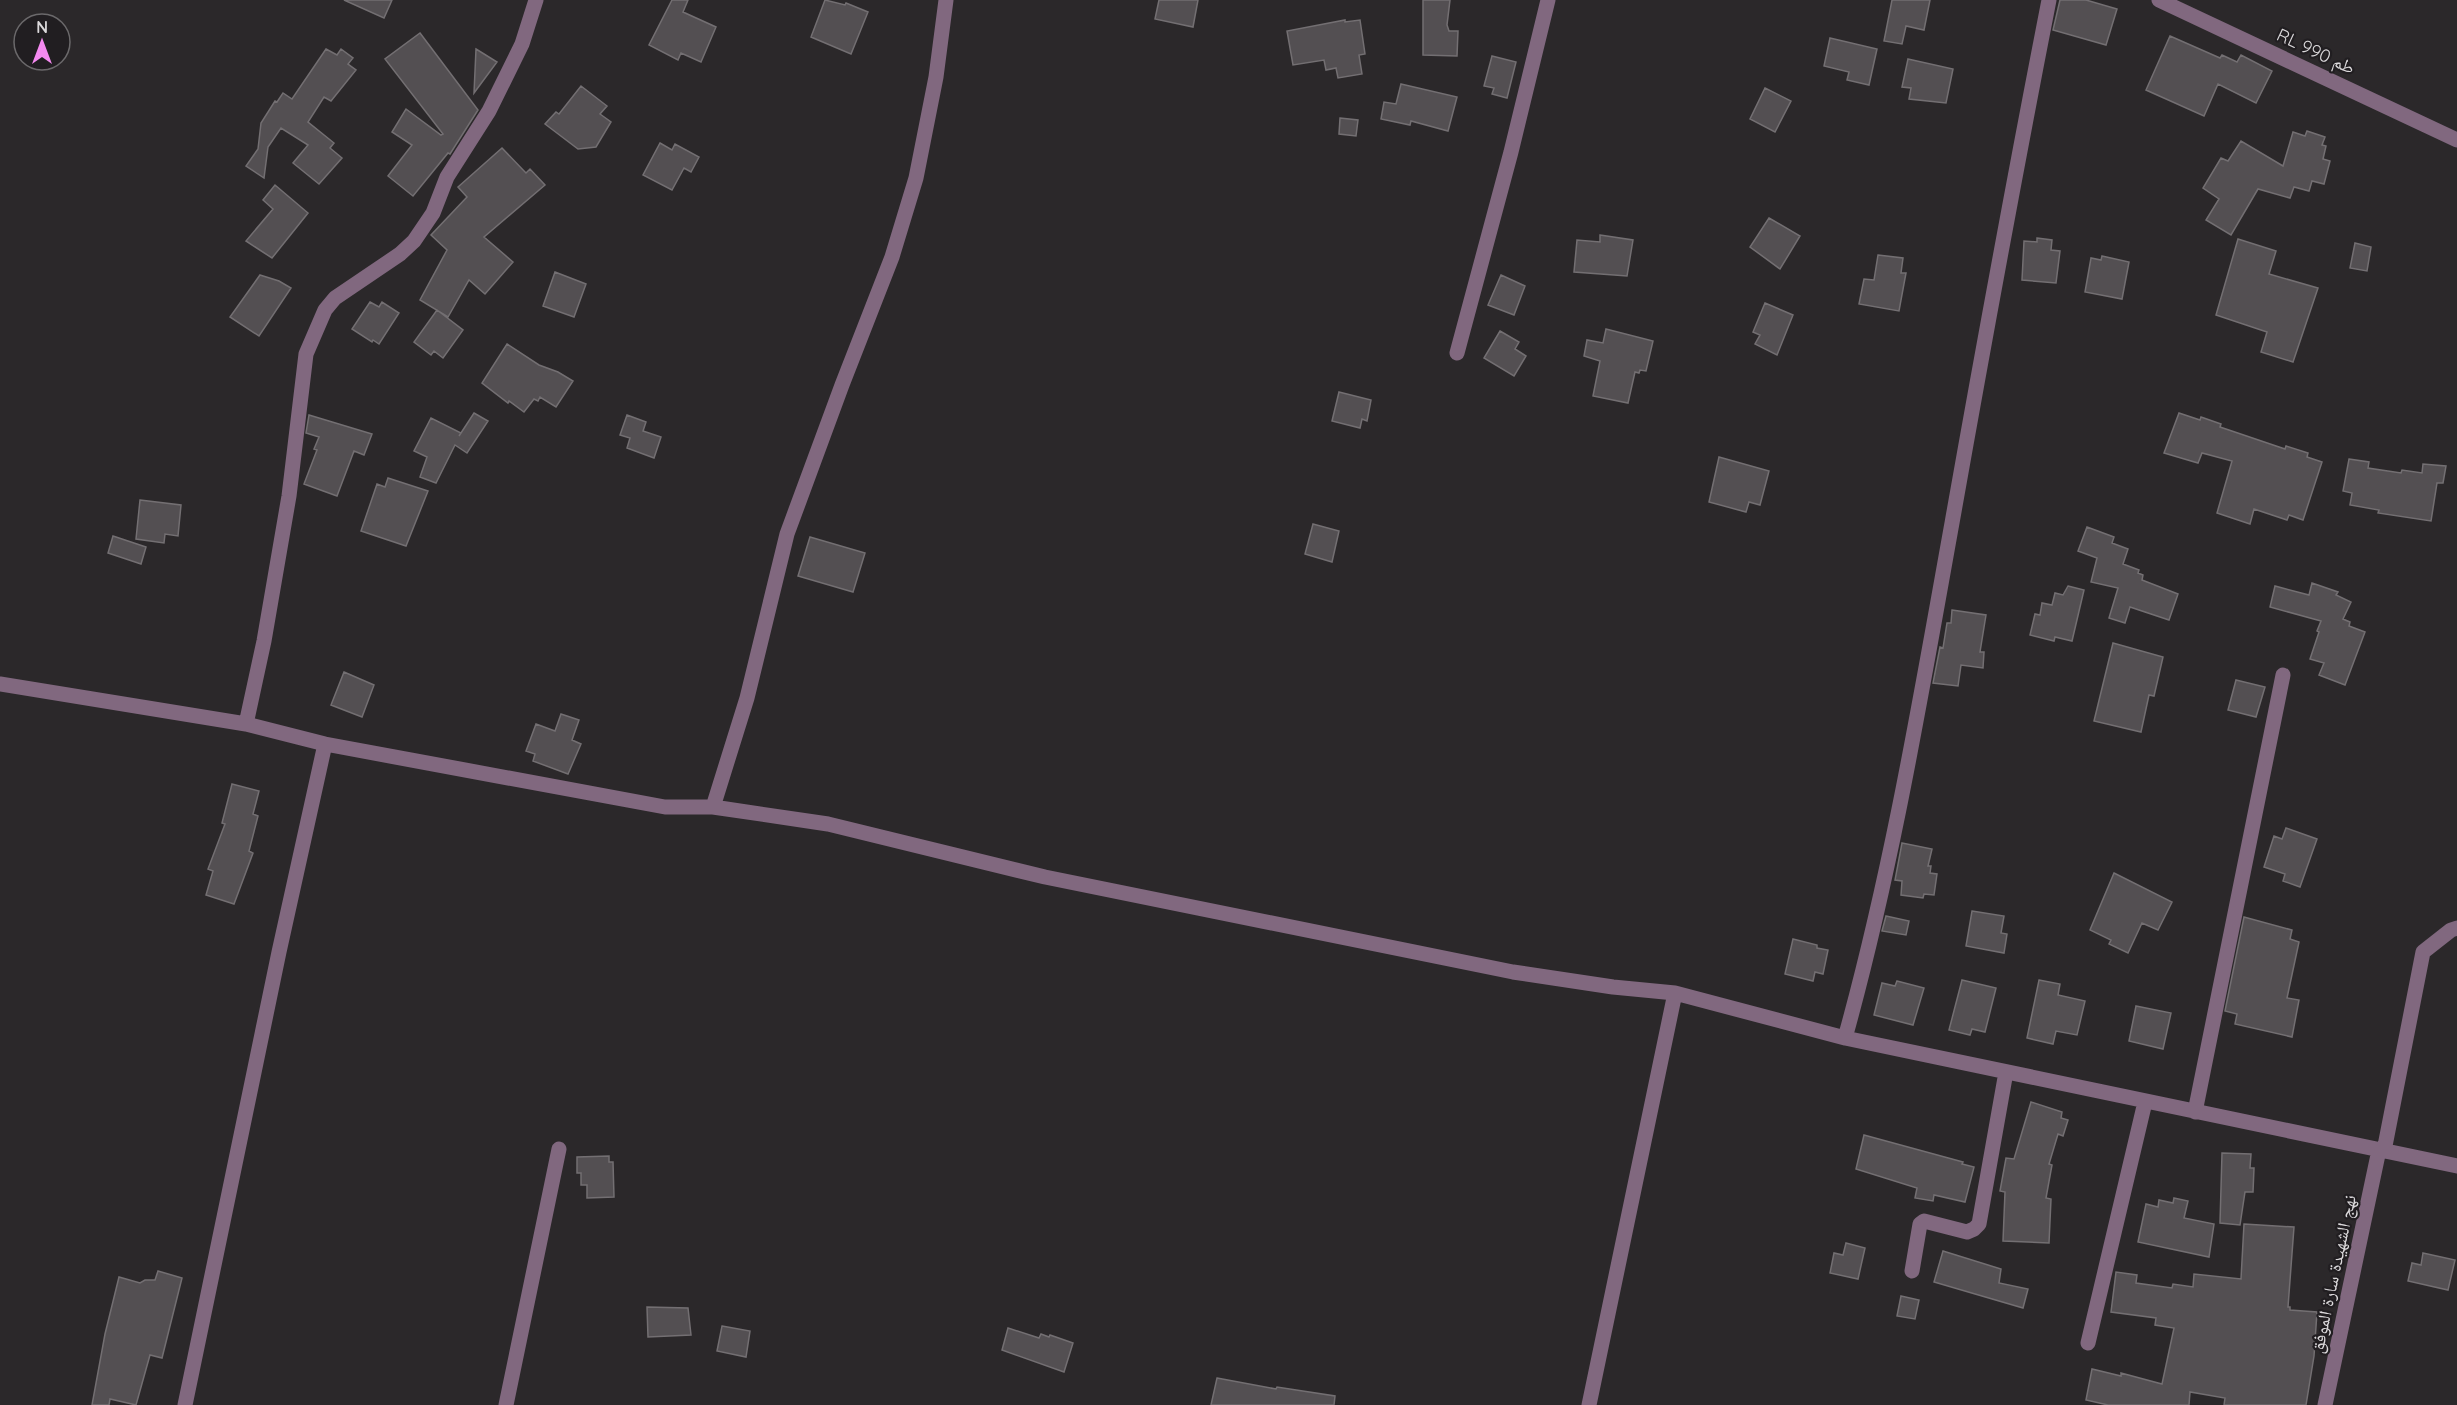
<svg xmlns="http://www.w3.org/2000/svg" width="2457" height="1405" font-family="Quicksand,'Noto Naskh Arabic',sans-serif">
<rect width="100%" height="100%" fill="#2b282a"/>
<path fill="#534f52" stroke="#736f72" stroke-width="1.5" d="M344 0H392L384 18Z
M672 0H688L683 12 716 27 701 62 681 53 678 60 649 45Z
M825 0 845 5 846 3 868 12 851 54 811 37Z
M1159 0H1198L1193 27 1155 19Z
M1423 0H1450L1447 25 1449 31H1458L1457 56 1423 55Z
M1892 0H1930L1924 30 1906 26 1902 44 1884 41Z
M2060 0H2086L2117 9 2106 45 2053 30Z
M1345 20V22L1360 20 1365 54 1359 55 1362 74 1338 78 1336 68 1326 70 1324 60 1293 65 1287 31Z
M420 33 478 110 450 154 448 153 413 196 388 176 412 145 392 132 406 109 441 135 443 134 385 59Z
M2170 36 2220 58 2222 55 2237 62 2241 55 2272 71 2256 103 2218 84 2204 116 2146 90Z
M1830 38 1877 49 1869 85 1847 80 1849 72 1824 66Z
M326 49 337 55 341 49 353 58 348 64 356 70 331 101 324 97 308 122 334 143 330 148 342 158 319 184 293 163 308 145 281 128 268 147 264 178 246 166 258 149 261 123 275 101 277 102 283 93 292 99Z
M476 49 497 62 474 93Z
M1492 56 1516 62 1507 98 1492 94 1494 88 1484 86Z
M1908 59 1953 69 1946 103 1909 99 1911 88 1902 87Z
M1401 84 1457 97 1448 131 1411 121 1410 125 1381 119 1384 102 1396 104Z
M581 86 607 106 600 114 611 122 596 147 578 149 545 124 556 112 559 114Z
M1765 88 1791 101 1775 132 1750 119Z
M1340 118 1358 120 1356 136 1339 134Z
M2307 131 2325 137 2322 145 2326 146 2323 159 2330 161 2324 184 2312 181 2309 191 2294 187 2290 198 2258 189 2231 235 2206 220 2219 199 2203 188 2221 158 2228 161 2241 141 2283 166 2293 132 2305 136Z
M660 143 672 150 675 144 699 157 691 172 684 168 672 190 643 175Z
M502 148 526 173 530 169 545 185 484 237 513 262 485 294 469 280 448 317 420 300 447 250 431 235 467 197 458 187Z
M275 185 308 213 272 258 246 241 273 209 263 200Z
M1769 218 1800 236 1780 269 1750 247Z
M1600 235 1633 240 1627 276 1574 272 1577 240 1600 242Z
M2037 238 2052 240 2051 250 2060 251 2056 283 2022 280 2024 241 2037 242Z
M2238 239 2276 251 2269 274 2318 288 2293 362 2261 352 2267 332 2216 315Z
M2355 243 2371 247 2367 271 2350 268Z
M1878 255 1903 258 1901 273H1906L1899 311 1859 304 1864 279 1874 280Z
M2102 256 2129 262 2122 299 2085 292 2091 258 2101 260Z
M555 272 586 284 574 317 543 306Z
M260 275 279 281 291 288 259 336 230 317Z
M1501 275 1525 286 1514 315 1488 305Z
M370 302 379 307 382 302 399 313 379 344 373 340 372 342 352 329Z
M1765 303 1793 315 1777 355 1755 344 1760 335 1753 332Z
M437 310 463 330 443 358 434 351 431 355 414 342Z
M1606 329 1653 341 1646 371 1640 370 1639 373 1635 372 1628 403 1593 396 1600 361 1584 356 1587 340 1603 343Z
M1500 331 1519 342 1515 349 1526 356 1514 376 1484 358Z
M507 344 539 365 558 372 573 381 556 407 540 397 538 401 534 399 524 412 509 401 508 403 482 383Z
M1339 392 1371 400 1367 421 1362 419 1360 428 1332 421Z
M474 413 488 421 467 453 455 445 436 483 420 477 427 457 414 451 431 418 461 433 459 436Z
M2179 413 2200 420 2201 417 2221 424 2220 427 2285 449 2286 446 2308 453 2307 457 2322 462 2303 520 2289 515 2287 520 2254 509 2250 524 2217 513 2232 461 2202 453 2198 463 2164 453Z
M309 415 372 434 364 455 354 451 337 496 304 484 317 450 314 449 319 437 306 433Z
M627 415 646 422 643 431 661 437 654 458 627 448 630 438 620 435Z
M1719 457 1769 471 1760 505 1749 502 1746 512 1709 502Z
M2349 459 2369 462 2368 468 2401 473 2402 470 2422 473 2423 464 2446 466 2443 483H2437L2431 521 2378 513 2379 510 2350 505 2352 493 2343 491Z
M388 478 428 491 406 546 361 531 377 484 385 487Z
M140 500 181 505 178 536 165 534 164 543 136 539Z
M1313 524 1339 531 1332 562 1305 554Z
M2087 527 2114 537 2112 543 2128 549 2123 564 2139 570 2138 573 2143 575 2142 580 2178 594 2169 620 2130 607 2125 623 2109 618 2118 588 2091 582 2097 558 2078 551Z
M113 536 146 547 141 564 108 553Z
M810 537 865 553 853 592 798 576Z
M2312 583 2338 592 2336 595 2351 602 2343 619 2350 622 2349 626 2365 632 2345 685 2319 675 2324 663 2310 659 2319 632 2317 631 2321 621 2270 607 2275 586 2309 595Z
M2068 586 2084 590 2072 641 2055 637 2054 641 2030 635 2035 614 2040 615 2042 603 2052 605 2055 593 2063 595Z
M1952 610 1986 615 1980 652H1984L1983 668 1961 665 1958 686 1933 683 1940 647 1943 648 1947 623H1951Z
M2113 643 2163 657 2154 696 2149 695 2141 732 2094 721Z
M344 672 374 685 362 717 331 705Z
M2236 680 2265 687 2256 717 2228 710Z
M561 714 579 720 572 740 581 744 568 774 533 761 535 754 526 751 536 724 555 731Z
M232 784 259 791 253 814 258 816 249 851 253 853 234 904 206 895 213 871 208 869 225 824 222 823Z
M2286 828 2317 839 2300 887 2283 881 2285 874 2264 867 2274 836 2282 839Z
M1902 843 1932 849 1928 866H1931L1930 873 1937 874 1934 895 1924 894 1923 898 1901 895 1902 881 1895 880Z
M2114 873 2172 902 2158 930 2142 923 2128 953 2109 944 2111 940 2090 930Z
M1972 911 2004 916 2001 933 2007 934 2004 953 1966 946Z
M1886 916 1909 921 1906 935 1882 931Z
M2244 917 2292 930 2290 939 2299 942 2287 998 2299 1000 2292 1037 2235 1024 2237 1014 2225 1011Z
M1793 939 1817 945V948L1828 950 1823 974 1815 972 1813 981 1785 974Z
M1962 980 1996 988 1985 1032 1972 1029 1970 1035 1949 1030Z
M2039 980 2060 984 2058 995 2085 1001 2077 1035 2056 1031 2053 1044 2027 1038Z
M1897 981 1924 988 1913 1025 1874 1015 1882 983 1895 986Z
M2136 1006 2171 1013 2163 1049 2129 1041Z
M2031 1102 2062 1112 2061 1118 2068 1120 2063 1136 2058 1134 2049 1164 2052 1165 2046 1198 2051 1199 2049 1243 2003 1241 2005 1192 2000 1191 2006 1158 2014 1159Z
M1864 1135 1963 1162 1962 1164 1974 1167 1965 1202 1934 1195 1933 1201 1915 1198 1917 1188 1856 1169Z
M2222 1153 2251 1154 2250 1168H2254L2253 1192H2245L2240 1225 2220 1223Z
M609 1156V1162H613L614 1197 587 1198V1185H581V1173H577V1157Z
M2174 1198 2188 1201 2184 1218 2214 1224 2209 1257 2138 1242 2146 1204 2158 1207 2159 1200 2173 1203Z
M2244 1224 2294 1227 2288 1307H2290V1310L2317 1312 2314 1356 2306 1405H2224L2225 1398 2190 1392 2189 1405H2108L2086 1400 2092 1369 2121 1376V1373L2162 1384 2174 1328 2155 1325 2156 1318 2111 1312 2116 1272 2137 1275 2136 1283 2172 1288 2173 1284 2193 1287 2194 1274 2241 1279Z
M1846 1243 1865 1248 1858 1279 1830 1273 1834 1253 1843 1255Z
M1943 1251 2001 1269 1999 1283 2028 1289 2023 1308 1934 1282Z
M2423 1253 2455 1260 2448 1290 2408 1281 2412 1263 2421 1265Z
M158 1271 182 1278 162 1358 150 1355 136 1405 110 1399 109 1405H92L105 1334 119 1277 140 1283 145 1280H155Z
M1901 1296 1919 1300 1915 1319 1897 1316Z
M647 1307 688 1308 691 1335 648 1337Z
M722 1326 750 1331 746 1357 717 1351Z
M1008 1328 1039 1338 1041 1334 1049 1337 1050 1335 1073 1343 1064 1372 1002 1350Z
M1217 1378 1276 1389 1277 1387 1335 1396 1334 1405H1211Z"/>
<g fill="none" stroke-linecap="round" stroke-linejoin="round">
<path stroke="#81687f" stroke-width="15" d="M2159 0 2457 140
M1457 353 1511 152 1548 0
M0 684 246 724 325 744 665 807H713L828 824 1045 877 1513 972 1613 987 1675 993 1845 1038 2457 1166
M246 724 264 641 289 496 306 354 325 310 335 298 400 254 414 241 433 213 447 177 489 111 522 44 536 0
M713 807 747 698 787 534 842 385 892 257 916 178 936 77 946 0
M1845 1038C1892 869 1921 695 1952 523 1983 348 2015 174 2049 0
M2195 1112 2283 675
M2384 1151 2423 952 2451 930 2457 928
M1912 1271 1920 1224 1924 1221 1967 1232 1974 1229 1979 1224 2006 1072
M2088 1343 2145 1102
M185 1405 279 952 325 744
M506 1405 559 1149
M1589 1405 1675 993
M2325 1405 2379 1150"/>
</g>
<g text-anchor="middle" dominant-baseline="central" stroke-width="4.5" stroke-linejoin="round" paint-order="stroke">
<g font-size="18" fill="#dbd9db" stroke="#211e21">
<text transform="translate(2316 51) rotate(25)">RL طم 990</text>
<text transform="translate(2333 1274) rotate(-78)">نهج الشهيدة سارة الموفق</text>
</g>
</g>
<g transform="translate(42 42)"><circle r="28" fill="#211e21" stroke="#6b696b" stroke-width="1.5"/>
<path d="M0-4.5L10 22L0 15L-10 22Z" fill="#f489f0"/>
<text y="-9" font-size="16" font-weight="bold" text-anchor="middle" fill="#dbd9db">N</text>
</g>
</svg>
